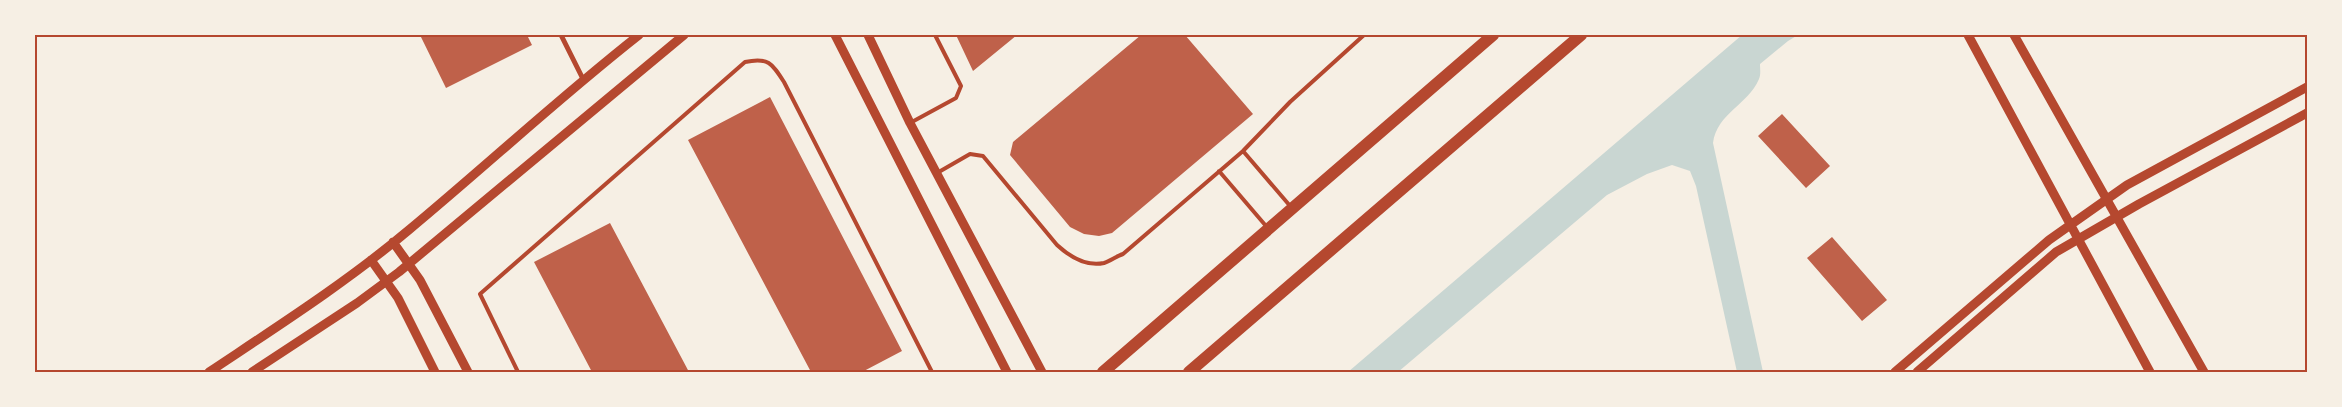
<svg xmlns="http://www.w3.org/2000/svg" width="2342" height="407" font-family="'Alegreya Sans',sans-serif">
<rect width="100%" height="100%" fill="#f6efe4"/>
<path fill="#c9d6d2" d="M1742 35H1798L1788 41 1760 64C1760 68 1761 75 1759 79 1748 105 1717 113 1713 143L1763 372H1737L1696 186 1690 171 1672 165 1647 174 1607 195 1398 372H1348Z"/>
<path fill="#bf614a" d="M420 35H527L532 45 446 88Z
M956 35H1017L973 71Z
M1141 35H1185L1253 114 1112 233 1099 236 1084 234 1070 227 1010 155 1013 142Z
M770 97 902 351 862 372H811L688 140Z
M1782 114 1830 166 1806 188 1758 136Z
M610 223 689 372H592L534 262Z
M1832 237 1887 300 1862 321 1807 258Z"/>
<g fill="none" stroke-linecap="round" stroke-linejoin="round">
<path stroke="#b5482f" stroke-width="4" d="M910 123 956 98 961 86 935 35
M1243 151 1291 207
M1219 171 1266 226
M937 173 970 154 983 156 1057 245C1069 256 1086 267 1104 263 1110 261 1117 256 1123 254L1243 151 1290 102 1364 35
M518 372 480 294 745 62C768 57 772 63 784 82L932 372"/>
<path stroke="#b5482f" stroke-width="5" d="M561 35 583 79"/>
<path stroke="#b5482f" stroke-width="9" d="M835 35 1007 372
M868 35 910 123 1042 372
M1968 35 2150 372
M2014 35 2204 372
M393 242 420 280 468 372
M371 260 398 298 435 372
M209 372C278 326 347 282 410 229 487 165 560 97 639 35
M252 372 357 303 399 272 684 35
M1895 372 2049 240 2127 185 2307 87
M1917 372 2056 252 2139 204 2307 113"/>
<path stroke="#b5482f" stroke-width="12" d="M1103 372 1493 35
M1189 372 1581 35"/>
</g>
<rect width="2342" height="407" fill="none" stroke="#f6efe4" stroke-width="72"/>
<rect x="36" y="36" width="2270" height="335" fill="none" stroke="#b5482f" stroke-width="2"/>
</svg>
